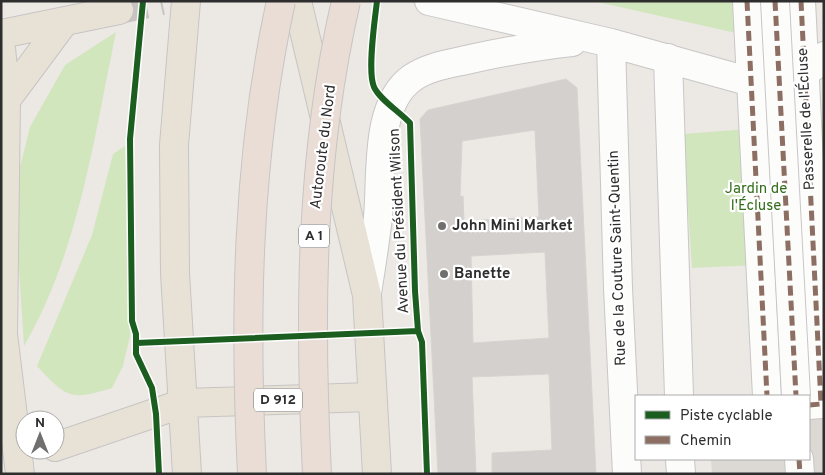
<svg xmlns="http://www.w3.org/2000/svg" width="825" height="475" font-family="Overpass,sans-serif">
<rect width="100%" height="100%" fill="#ece8e4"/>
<path fill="#d2e6be" d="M593 1H743L745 35Z
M116 32C94 138 79 251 24 346L14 191 30 127 65 65Z
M824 123V262L692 268 683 134Z
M125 146 130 336 123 366 112 388C70 401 67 398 37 366L92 235 113 154Z"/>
<path fill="#dcd8d4" d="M824 404V474H712L711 459H809V405Z"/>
<path fill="#d3d0cd" stroke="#d7d4d0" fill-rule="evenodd" d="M566 79 577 88 596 474H492V453L552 450 549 374 472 377 476 474H438L420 119 428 110ZM535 130 539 217 464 221 463 196 460 197 462 141ZM545 252 549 338 473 343 471 256Z"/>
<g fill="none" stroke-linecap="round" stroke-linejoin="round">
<path stroke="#c6c3c0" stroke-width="28" stroke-dasharray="28 14" stroke-linecap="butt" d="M119 10 162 1"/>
<defs>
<path id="minor" d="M429 1 611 43 744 80 782 87 819 63 824 56
M747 1 767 396
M801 1 821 404 809 405
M611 43 618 288 627 474
M668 58 679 396
M367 293C371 268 375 243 378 217 382 175 374 105 412 78 428 67 448 64 466 60 502 52 535 46 572 42
M680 459 681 474
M799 459 800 474"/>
<path id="major" d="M186 1 174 145 175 273 187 474
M297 1 367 295 377 474
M1 34 119 10
M1 48 6 100 3 334 20 474
M6 100 64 22
M55 447 184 403 372 397"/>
</defs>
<use href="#minor" stroke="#c8c6c7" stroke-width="30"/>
<use href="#major" stroke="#c6c5c4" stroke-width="30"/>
<use href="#minor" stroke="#fcfcfb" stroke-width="28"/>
<use href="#major" stroke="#e8e2d6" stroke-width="28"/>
<defs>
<path id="minor-bridge" d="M775 1 796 396"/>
<path id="highway-bridge" d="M252 474C244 315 247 157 281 1
M317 474C309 316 310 156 346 1"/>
</defs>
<use href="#minor-bridge" stroke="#c8c6c7" stroke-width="30" stroke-linecap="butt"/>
<use href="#highway-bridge" stroke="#c6c5c4" stroke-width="30" stroke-linecap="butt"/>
<use href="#minor-bridge" stroke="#fcfcfb" stroke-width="28"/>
<use href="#highway-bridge" stroke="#eaddd6" stroke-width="28"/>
<path stroke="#8d6e63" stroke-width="5" stroke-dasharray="10 5" stroke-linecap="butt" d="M747 1 767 396
M775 1 796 396
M801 1 821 404 809 405
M799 459 800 474"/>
<defs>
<path id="cycleway" d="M143 1 130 139 132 321 136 334V354L152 388 156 414 159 474
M377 1C375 19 367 71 374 87 380 100 400 112 410 123L415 291 418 331 422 342 427 474
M136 343 418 331"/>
</defs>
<use href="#cycleway" stroke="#fff" stroke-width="9"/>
<use href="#cycleway" stroke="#1b5e20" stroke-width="6"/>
</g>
<g fill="#706f6e" stroke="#fff" stroke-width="2">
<circle cx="442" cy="226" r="5"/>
<circle cx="444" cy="274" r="5"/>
</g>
<g text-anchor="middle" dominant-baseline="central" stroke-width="4.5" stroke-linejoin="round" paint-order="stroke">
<g fill="#fff" stroke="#6d6d6d" stroke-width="1">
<rect x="299" y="224.5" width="30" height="23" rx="4"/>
<rect x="254" y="388.5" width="48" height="23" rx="4"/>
</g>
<g font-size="14" font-weight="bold" fill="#2e2e2e">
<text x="314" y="236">A 1</text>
<text x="278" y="400">D 912</text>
</g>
<g font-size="15" fill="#2e2e2e" stroke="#fff">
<text transform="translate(807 119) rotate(-93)">Passerelle de l'Écluse</text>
<text transform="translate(324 147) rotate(-83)">Autoroute du Nord</text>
<text transform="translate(400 221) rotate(-93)">Avenue du Président Wilson</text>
<text transform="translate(618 258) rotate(-92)">Rue de la Couture Saint-Quentin</text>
</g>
<g font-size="15" fill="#346e1b" stroke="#fff">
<text x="756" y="189">Jardin de<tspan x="756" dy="17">l'Écluse</tspan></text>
</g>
<g font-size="15" font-weight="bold" fill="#2e2e2e" stroke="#fff" text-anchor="start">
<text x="452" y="226">John Mini Market</text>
<text x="454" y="274">Banette</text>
</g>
</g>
<rect width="825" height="475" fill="none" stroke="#2e2e2e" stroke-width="5"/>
<rect x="635" y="395" width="175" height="65" fill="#ffffff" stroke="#ababab"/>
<rect x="645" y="411" width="25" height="8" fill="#1b5e20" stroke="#ababab"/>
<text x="680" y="420" font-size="15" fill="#2e2e2e">Piste cyclable</text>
<rect x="645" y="436" width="25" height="8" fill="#8d6e63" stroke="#ababab"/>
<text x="680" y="445" font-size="15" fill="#2e2e2e">Chemin</text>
<g transform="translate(40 435)"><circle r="24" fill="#ffffff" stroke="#ababab"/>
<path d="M0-4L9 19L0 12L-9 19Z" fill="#706f6e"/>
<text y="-8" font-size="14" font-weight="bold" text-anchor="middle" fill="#2e2e2e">N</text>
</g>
</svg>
